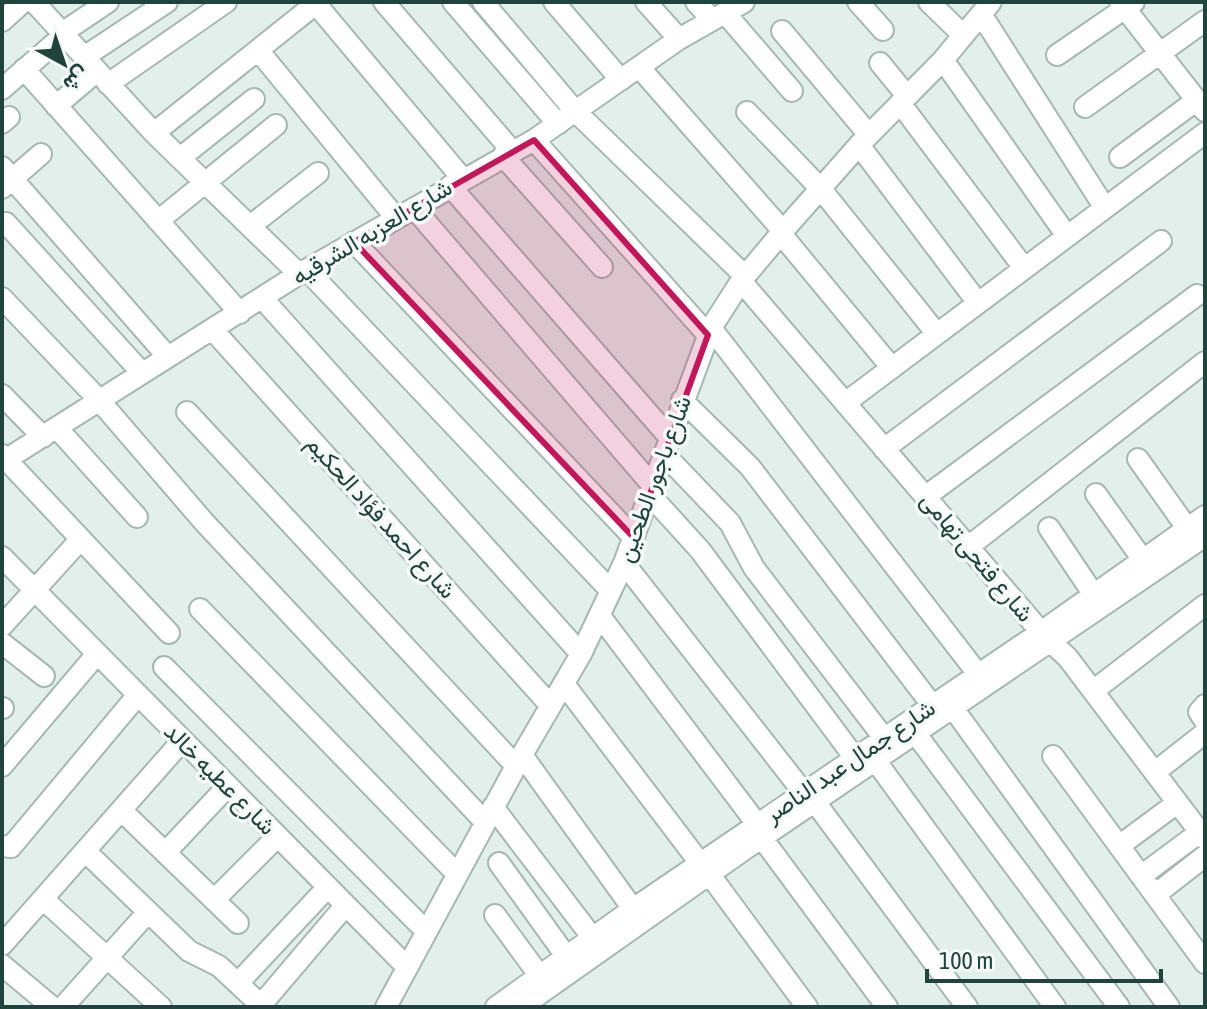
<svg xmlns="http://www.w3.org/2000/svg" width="1207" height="1009" font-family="'Asap Condensed',Vazirmatn,sans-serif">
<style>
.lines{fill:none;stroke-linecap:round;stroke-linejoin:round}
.minor-casing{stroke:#a5b8b2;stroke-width:24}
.minor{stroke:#fff;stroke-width:20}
.marked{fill:#c2185b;fill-opacity:0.2;stroke:#c2185b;stroke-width:6;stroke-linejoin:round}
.labels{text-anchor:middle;stroke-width:7;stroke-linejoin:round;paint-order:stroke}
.street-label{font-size:24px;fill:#20433b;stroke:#f5faf8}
</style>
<rect width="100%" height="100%" fill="#e3efea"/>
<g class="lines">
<defs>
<path id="minor" d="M 34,2 L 154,133 L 299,274
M 384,2 L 512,151
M 453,2 L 558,124
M 483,2 L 575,111 L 745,276
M 554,2 L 621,80
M 646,2 L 679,39
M 696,2 L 712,20
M 858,2 L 883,30
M 929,2 L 963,35
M 1120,2 L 1205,111
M 316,4 L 462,178
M 725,13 L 792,91
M 981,14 L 1105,208
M 2,21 L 23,2
M 782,31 L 869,135
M 62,33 L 108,2
M 258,50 L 396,218
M 1057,55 L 1134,2
M 84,57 L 167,2
M 943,60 L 1067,236
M 880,63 L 907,96
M 639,67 L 783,231
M 24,69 L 240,313
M 108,84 L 226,2
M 2,89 L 64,35
M 900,103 L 1024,268
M 56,106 L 97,71
M 1085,107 L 1205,21
M 747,112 L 820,188 L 937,334
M 2,123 L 9,117
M 154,133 L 318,2
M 534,140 L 708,335
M 859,145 L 978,303
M 503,156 L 602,267
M 1120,157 L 1197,100
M 180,158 L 254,99
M 2,167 L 168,357
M 450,186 L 670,438
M 2,188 L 41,154
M 414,208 L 653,486
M 158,221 L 276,125
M 6,223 L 142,373
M 250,226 L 318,173
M 781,234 L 892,368
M 354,242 L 634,538
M 307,270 L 611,591
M 741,281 L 1041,632 L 1068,658 L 1205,839
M 2,298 L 99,400 L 204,522 L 485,822
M 263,299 L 581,654
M 711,328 L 978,674
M 212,329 L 550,705
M 2,395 L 43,437
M 682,400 L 750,467 L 932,705
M 845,403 L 1205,133
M 187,412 L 516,766
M 57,428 L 137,517
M 884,449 L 1161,241
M 2,455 L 169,633
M 665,455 L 730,523 L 754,568 L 884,738
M 1138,459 L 1187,528
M 2,462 L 299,274 L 534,140 L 679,39 L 744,2
M 1096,494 L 1143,560
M 650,495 L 700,550 L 855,758
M 925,497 L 1197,295
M 1049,528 L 1094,595
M 968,547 L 1205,362
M 2,557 L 407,967
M 624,563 L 804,793
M 200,609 L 457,874
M 600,616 L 757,824
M 2,626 L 80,540
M 2,643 L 44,676
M 164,667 L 426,931
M 564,684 L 700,863
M 1093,691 L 1205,605
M 1205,705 L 1199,712 L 1205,721
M 2,708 L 3,708
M 953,708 L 1169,1007
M 916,734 L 1119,1007
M 870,753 L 1055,1007
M 522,755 L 633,909
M 1053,756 L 1205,963
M 2,766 L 96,655
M 1155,772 L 1205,733
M 815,802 L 967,1007
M 493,807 L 592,937
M 121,810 L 238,923
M 762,838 L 887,1007
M 2,846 L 11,847 L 137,696
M 1119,846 L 1177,803
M 85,851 L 189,951 L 219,966 L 263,1007
M 165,853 L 227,787
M 499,863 L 566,956
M 710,875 L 807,1007
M 1141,876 L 1200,832
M 1155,895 L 1205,856
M 43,899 L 161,1007
M 214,900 L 277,837
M 495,915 L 539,975
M 2,945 L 182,741
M 2,965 L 52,1007
M 238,983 L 327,888
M 261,1005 L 345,906
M 63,1007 L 148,912
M 386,1007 L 522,755 L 581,654 L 624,563 L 711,328 L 741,281 L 783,231 L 859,145 L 943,60 L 991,2
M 496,1007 L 633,909 L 1041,632 L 1205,516
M 521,1007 L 745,849 L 1205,536"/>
</defs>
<use href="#minor" class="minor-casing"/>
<use href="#minor" class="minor"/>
</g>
<path class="marked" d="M 534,140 L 708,335 L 634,538 L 354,242 Z"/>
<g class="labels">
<g class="street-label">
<text transform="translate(372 232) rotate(-31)" y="8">شارع العزبه الشرقيه</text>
<text transform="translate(654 479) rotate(-70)" y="8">شارع باجور الطحين</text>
<text transform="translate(381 517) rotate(48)" y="8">شارع احمد فؤاد الحكيم</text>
<text transform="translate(977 557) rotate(50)" y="8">شارع فتحى تهامى</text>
<text transform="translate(850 761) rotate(-34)" y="8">شارع جمال عبد الناصر</text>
<text transform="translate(220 779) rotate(45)" y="8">شارع عطيه خالد</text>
</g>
</g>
<rect width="1207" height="1009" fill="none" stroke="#20433b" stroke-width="8"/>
<g transform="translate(64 64) rotate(140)" stroke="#f5faf8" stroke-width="6" paint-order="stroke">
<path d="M0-6L14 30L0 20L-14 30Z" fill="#20433b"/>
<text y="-12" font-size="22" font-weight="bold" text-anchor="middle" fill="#20433b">ش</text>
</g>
<path d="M927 969v12h234v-12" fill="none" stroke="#20433b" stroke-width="4"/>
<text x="939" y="969" font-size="24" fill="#20433b" stroke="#f5faf8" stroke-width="6" paint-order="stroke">100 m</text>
</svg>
